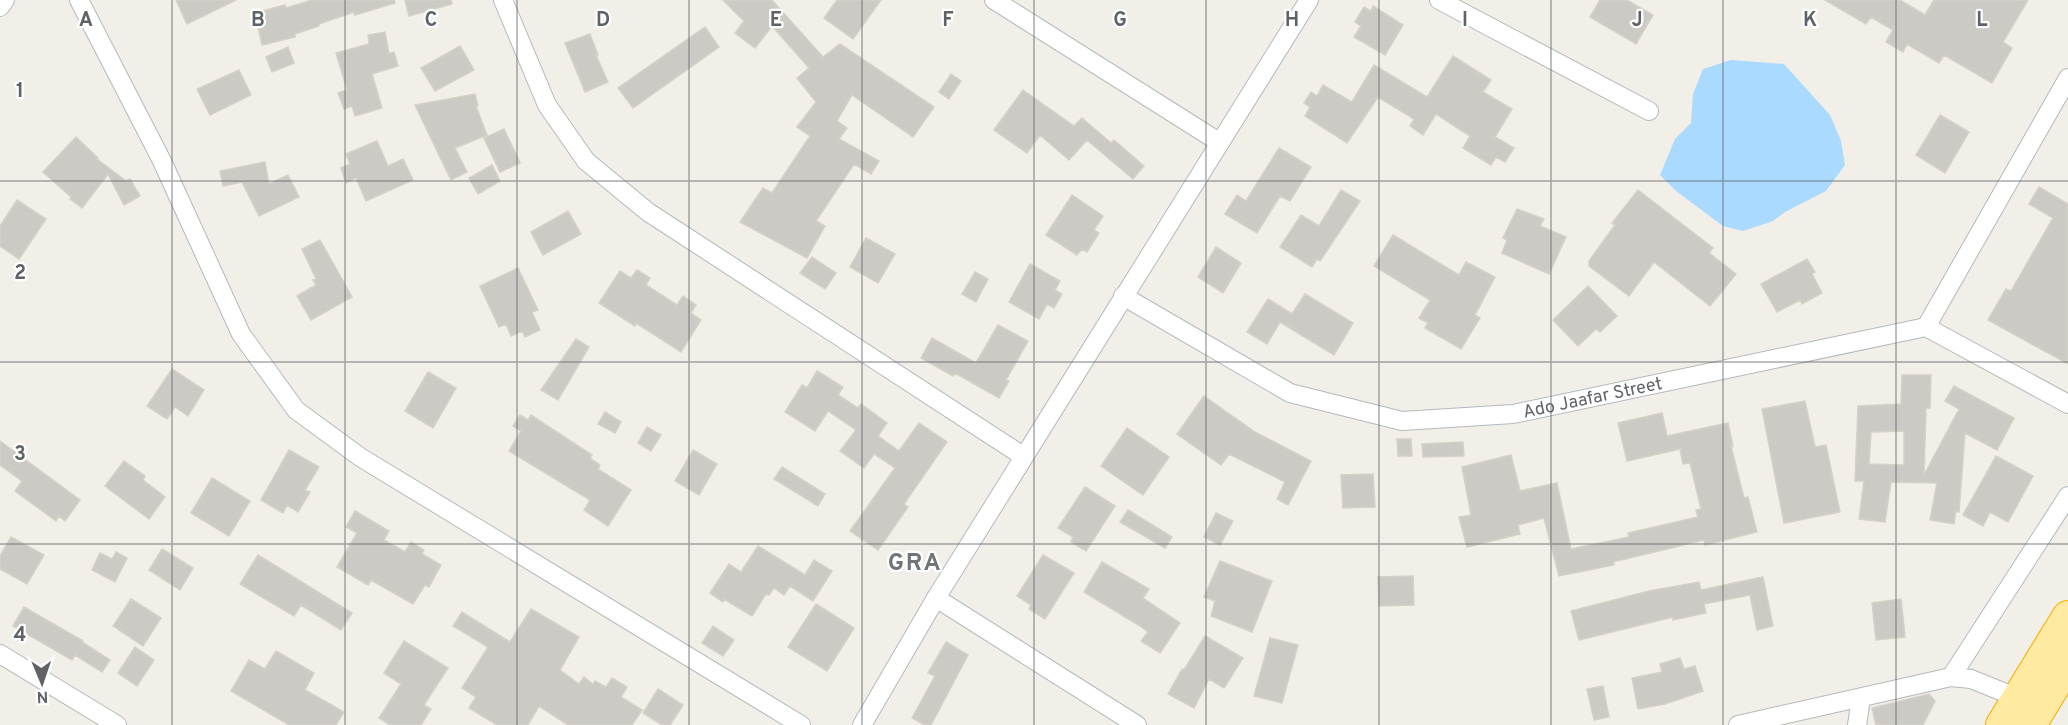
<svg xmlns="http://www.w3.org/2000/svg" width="2068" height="725" font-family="Overpass,sans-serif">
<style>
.water{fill:#aadaff}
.building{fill:#cccac5;stroke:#d6d1c6;stroke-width:1.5;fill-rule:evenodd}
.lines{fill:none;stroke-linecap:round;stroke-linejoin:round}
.minor-casing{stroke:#b5b8bc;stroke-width:20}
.trunk-casing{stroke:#f9ab00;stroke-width:34}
.minor{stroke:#fff;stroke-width:18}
.trunk{stroke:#feeaa1;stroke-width:32}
.grid{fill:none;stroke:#5f6368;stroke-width:1.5;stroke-opacity:0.55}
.labels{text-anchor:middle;stroke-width:4.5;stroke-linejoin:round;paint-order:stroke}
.street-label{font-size:18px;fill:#5f6368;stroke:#fff}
.district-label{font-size:24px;font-weight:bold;letter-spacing:1.5px;fill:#70757a;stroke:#fff}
.grid-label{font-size:20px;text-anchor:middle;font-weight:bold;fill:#5f6368;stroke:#fff;stroke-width:4.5;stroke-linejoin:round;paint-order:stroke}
</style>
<rect width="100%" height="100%" fill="#f1efe8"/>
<path class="water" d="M 1731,60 L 1784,64 L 1830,115 L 1841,141 L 1845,165 L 1826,191 L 1785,212 L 1773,221 L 1743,231 L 1723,226 L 1676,191 L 1660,175 L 1675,139 L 1691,123 L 1693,94 L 1703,69 Z"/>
<path class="building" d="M 176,0 L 236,0 L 187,24 Z
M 312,0 L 394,0 L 395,3 L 355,15 L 354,12 L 319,24 L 319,26 L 295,34 L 295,37 L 262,45 L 255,13 L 285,5 L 286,8 Z
M 405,0 L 451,0 L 452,4 L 409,16 Z
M 723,0 L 772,0 L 823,57 L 840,44 L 934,107 L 913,137 L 852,95 L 837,121 L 847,128 L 839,139 L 879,161 L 871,174 L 854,164 L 816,221 L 825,226 L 807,258 L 740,222 L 763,188 L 772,193 L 810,136 L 797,127 L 816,102 L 797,78 L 809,68 L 772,26 L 755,48 L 735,33 L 744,21 Z
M 837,0 L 881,0 L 853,39 L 824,18 Z
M 1600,0 L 1627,0 L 1653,15 L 1636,44 L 1590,17 Z
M 1825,0 L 1900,0 L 1925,15 L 1934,0 L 2028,0 L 2003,42 L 2012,48 L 1992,83 L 1944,55 L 1939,63 L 1907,44 L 1903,52 L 1886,42 L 1893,30 L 1871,17 L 1866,24 Z
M 1373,6 L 1403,25 L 1385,55 L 1354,37 L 1361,26 L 1355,22 L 1364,7 L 1371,11 Z
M 705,27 L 719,47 L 633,108 L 618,88 Z
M 385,32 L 389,54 L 394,52 L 398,66 L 372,74 L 382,108 L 355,116 L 352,106 L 344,109 L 338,93 L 347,90 L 336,53 L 369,44 L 368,35 Z
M 590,34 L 598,55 L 596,55 L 608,82 L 585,92 L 565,43 Z
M 460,46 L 474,70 L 435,91 L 421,68 Z
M 288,47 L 294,63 L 272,72 L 266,57 Z
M 1453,56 L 1491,80 L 1483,92 L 1512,109 L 1495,137 L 1514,148 L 1505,162 L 1496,157 L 1491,165 L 1463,148 L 1470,136 L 1436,114 L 1423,135 L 1410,126 L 1414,119 L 1378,97 L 1347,143 L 1305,116 L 1310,107 L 1304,103 L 1311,92 L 1317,96 L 1323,85 L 1352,102 L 1374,65 L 1427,97 Z
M 239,70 L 251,95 L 210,115 L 197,89 Z
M 951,74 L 961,81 L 949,99 L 939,92 Z
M 1023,90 L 1074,126 L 1082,118 L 1111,143 L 1114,140 L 1144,166 L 1133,179 L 1087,140 L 1069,160 L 1040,135 L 1027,153 L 994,130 Z
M 475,94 L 478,106 L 476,106 L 487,135 L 455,148 L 467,172 L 451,180 L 415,105 Z
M 1940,115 L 1969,132 L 1945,173 L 1916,155 Z
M 504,129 L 520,163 L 500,172 L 484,138 Z
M 76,137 L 98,158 L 97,159 L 126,181 L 130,179 L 140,196 L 124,205 L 108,174 L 82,208 L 70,199 L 71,197 L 43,172 Z
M 377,141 L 388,166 L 403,159 L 413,180 L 366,201 L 356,178 L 346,183 L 341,168 L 350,164 L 346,154 Z
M 1279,148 L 1311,167 L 1290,201 L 1280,196 L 1257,233 L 1225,214 L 1237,195 L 1246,201 Z
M 265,162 L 269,184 L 288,175 L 299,197 L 259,216 L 242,182 L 223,186 L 220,171 Z
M 492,165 L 500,181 L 478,194 L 469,178 Z
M 2039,187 L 2068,204 L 2068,364 L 1988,320 L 2006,289 L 2011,291 L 2053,218 L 2029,204 Z
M 1341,190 L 1360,201 L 1320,261 L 1317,259 L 1312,267 L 1280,247 L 1301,215 L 1319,226 Z
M 1638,190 L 1713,248 L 1709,253 L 1736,274 L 1710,306 L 1654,262 L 1629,296 L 1589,266 L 1589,261 L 1615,225 L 1612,223 Z
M 1072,195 L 1103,216 L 1094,230 L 1099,233 L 1087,252 L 1082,249 L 1077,255 L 1046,235 Z
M 17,200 L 46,219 L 19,259 L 0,246 L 0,226 Z
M 1517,209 L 1544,219 L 1540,226 L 1566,237 L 1549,274 L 1502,253 L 1507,240 L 1503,238 Z
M 568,211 L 581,234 L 543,255 L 531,232 Z
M 1393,235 L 1459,275 L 1466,262 L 1495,277 L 1475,315 L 1480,318 L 1461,349 L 1425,328 L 1428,323 L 1419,318 L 1430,300 L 1374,266 Z
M 866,238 L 895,254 L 878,283 L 850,267 Z
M 320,240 L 352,297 L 311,320 L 297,296 L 316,285 L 313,280 L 316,279 L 302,249 Z
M 1216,247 L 1241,263 L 1223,293 L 1198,277 Z
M 812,257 L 836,273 L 825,289 L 800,273 Z
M 1807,259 L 1815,272 L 1812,274 L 1822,293 L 1802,304 L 1800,300 L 1777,312 L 1761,284 Z
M 1030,264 L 1060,281 L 1055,290 L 1062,294 L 1054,308 L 1047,304 L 1039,319 L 1009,302 Z
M 518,268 L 538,310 L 532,312 L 540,330 L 525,337 L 522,331 L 511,336 L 506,324 L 499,327 L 480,286 Z
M 637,270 L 650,278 L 646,285 L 677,305 L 683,296 L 696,305 L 691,313 L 701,320 L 681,352 L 636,323 L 635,326 L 599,303 L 620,271 L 631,278 Z
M 975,272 L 988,279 L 976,302 L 962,294 Z
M 1588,286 L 1617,316 L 1600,332 L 1596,329 L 1578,346 L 1553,320 Z
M 1305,294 L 1353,323 L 1334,355 L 1280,322 L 1267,344 L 1247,332 L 1268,299 L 1292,314 Z
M 998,325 L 1028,341 L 1006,380 L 1009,381 L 999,398 L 955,373 L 953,376 L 921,358 L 932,338 L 976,363 Z
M 576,339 L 589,347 L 558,400 L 541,390 Z
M 172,369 L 204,390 L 188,416 L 175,407 L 167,419 L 147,406 Z
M 817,371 L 843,387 L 838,395 L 858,408 L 861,404 L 887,423 L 878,436 L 899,451 L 919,423 L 947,442 L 904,504 L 908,507 L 878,550 L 850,531 L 895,468 L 874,454 L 864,468 L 840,451 L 856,430 L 828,411 L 815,431 L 785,412 L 802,385 L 807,388 Z
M 428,372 L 456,388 L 433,428 L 405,411 Z
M 1902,375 L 1931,375 L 1930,408 L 1926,408 L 1924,475 L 1959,409 L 1945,401 L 1954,386 L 2014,418 L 1997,450 L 1965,433 L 1959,512 L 1956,511 L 1954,524 L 1930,520 L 1937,483 L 1891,482 L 1885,522 L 1859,519 L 1864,481 L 1855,481 L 1858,406 L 1901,404 ZM 1904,431 L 1904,465 L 1869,464 L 1871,432 Z
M 1204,396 L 1255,432 L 1311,461 L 1288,505 L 1277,499 L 1285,482 L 1229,454 L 1221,465 L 1177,434 Z
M 1805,401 L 1815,447 L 1826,445 L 1840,512 L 1784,523 L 1762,409 Z
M 605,412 L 621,422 L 615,433 L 598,424 Z
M 1662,413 L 1667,436 L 1728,423 L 1733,446 L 1731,446 L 1744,498 L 1748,497 L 1757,532 L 1705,545 L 1704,540 L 1613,562 L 1614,565 L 1559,576 L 1544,518 L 1518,525 L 1520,534 L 1467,547 L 1459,517 L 1471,515 L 1462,467 L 1511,455 L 1520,491 L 1557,483 L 1571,549 L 1629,537 L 1628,533 L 1698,517 L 1696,510 L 1701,509 L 1690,463 L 1683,464 L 1680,449 L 1627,461 L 1618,423 Z
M 520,415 L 528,420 L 531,415 L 592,455 L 590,458 L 600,465 L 598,469 L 631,490 L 608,526 L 584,510 L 590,500 L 509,451 L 521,431 L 513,426 Z
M 647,427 L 661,435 L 651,451 L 638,443 Z
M 1127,428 L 1169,457 L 1143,495 L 1101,466 Z
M 1397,439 L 1411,439 L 1412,456 L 1398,456 Z
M 0,441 L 80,500 L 65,521 L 59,516 L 56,521 L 15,491 L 22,481 L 0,465 Z
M 1463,442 L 1464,456 L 1423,457 L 1422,444 Z
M 289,450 L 319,467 L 305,490 L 310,492 L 298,512 L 287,505 L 283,513 L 261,500 Z
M 693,450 L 717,464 L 699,495 L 675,481 Z
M 1996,456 L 2033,476 L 2008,522 L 1990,512 L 1983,526 L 1963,515 Z
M 124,461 L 145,476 L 143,480 L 165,497 L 149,519 L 105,486 Z
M 782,467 L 825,494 L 818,506 L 774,479 Z
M 1373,474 L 1375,507 L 1343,508 L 1341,475 Z
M 212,478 L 250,501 L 229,536 L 191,513 Z
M 1085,487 L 1115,506 L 1086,551 L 1071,542 L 1073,537 L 1058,528 Z
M 1128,510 L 1172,537 L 1165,548 L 1120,522 Z
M 355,511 L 389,531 L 384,540 L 405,552 L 411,542 L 424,550 L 422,554 L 441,565 L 429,587 L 425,585 L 413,604 L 371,580 L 368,585 L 337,567 L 357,533 L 346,527 Z
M 1216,513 L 1233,521 L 1220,545 L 1204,537 Z
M 11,537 L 44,555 L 27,584 L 0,569 L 0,556 Z
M 758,546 L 805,575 L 814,560 L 832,571 L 813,601 L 790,586 L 784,595 L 774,588 L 769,595 L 766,594 L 752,616 L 724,599 L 723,602 L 710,593 L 729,564 L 741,572 Z
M 162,549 L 193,568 L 180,590 L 149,570 Z
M 116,552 L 127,558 L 115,582 L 92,570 L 100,553 L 112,559 Z
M 258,555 L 352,613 L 341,630 L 301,605 L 294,616 L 240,584 Z
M 1043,555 L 1074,573 L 1045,619 L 1029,609 L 1031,605 L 1017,596 Z
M 1220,561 L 1272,581 L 1252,632 L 1211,616 L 1215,601 L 1204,597 Z
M 1102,562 L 1149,589 L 1143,598 L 1180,623 L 1160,653 L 1141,641 L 1148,632 L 1140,626 L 1084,592 Z
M 1413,576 L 1414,605 L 1379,606 L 1378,577 Z
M 1763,577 L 1773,626 L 1757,630 L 1750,595 L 1704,604 L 1706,613 L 1673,620 L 1673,617 L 1579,640 L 1571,611 L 1649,591 L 1699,582 L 1701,590 Z
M 131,599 L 161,618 L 143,646 L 113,626 Z
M 1901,599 L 1905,637 L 1876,640 L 1872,603 Z
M 816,604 L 854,628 L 827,671 L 788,647 Z
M 24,607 L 83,641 L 82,642 L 110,660 L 102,672 L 75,655 L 72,660 L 13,626 Z
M 531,609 L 579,637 L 560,670 L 579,684 L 584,677 L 593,684 L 595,681 L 606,687 L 612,678 L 627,687 L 621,697 L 642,710 L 632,725 L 568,725 L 539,706 L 528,725 L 497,725 L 469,708 L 476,697 L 462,688 L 488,647 L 453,626 L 462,612 L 510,642 Z
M 713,626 L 734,640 L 723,656 L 702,643 Z
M 1205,636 L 1243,658 L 1224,688 L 1209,679 L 1194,708 L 1168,694 L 1182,669 L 1184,670 Z
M 1270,638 L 1298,645 L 1282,703 L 1254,696 Z
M 404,641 L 448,668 L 424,705 L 431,709 L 421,725 L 390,725 L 379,718 L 401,684 L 384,673 Z
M 946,642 L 968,655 L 931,725 L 925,725 L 912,718 L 935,676 L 928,673 Z
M 135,647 L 154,660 L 137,686 L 118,673 Z
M 276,651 L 314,673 L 305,690 L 344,712 L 336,725 L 289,725 L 231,691 L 249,660 L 265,669 Z
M 1680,658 L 1684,669 L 1695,666 L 1703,691 L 1665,704 L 1638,709 L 1632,678 L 1662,672 L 1660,664 Z
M 1603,686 L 1609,717 L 1594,720 L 1587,689 Z
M 658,689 L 683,705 L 670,725 L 662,725 L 643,713 Z
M 1929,694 L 1935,701 L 1923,725 L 1876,725 L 1872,708 Z"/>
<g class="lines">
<defs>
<g id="minor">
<path d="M 79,0 L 162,161 L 241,334 L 296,410 L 360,457 L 801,725"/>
<path d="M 503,0 L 547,105 L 586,161 L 648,212 L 1023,456"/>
<path d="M 994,0 L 1219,142"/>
<path d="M 1439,0 L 1649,111"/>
<path d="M 0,7 L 5,0"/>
<path id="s1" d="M 1123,296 L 1290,393 L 1402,421 L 1513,414 L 1926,327 L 2068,404"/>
<path d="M 1926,327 L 2068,78"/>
<path d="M 936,598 L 1137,725"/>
<path d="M 0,654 L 117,725"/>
<path d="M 1951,677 L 2068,496"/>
<path d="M 862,725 L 936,598 L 1309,0"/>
<path d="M 1738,725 L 1951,677 L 1971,679 L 2018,698"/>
<path d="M 1857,725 L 1861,698"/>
</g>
<path id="trunk" d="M 2002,725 L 2068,617
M 2030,725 L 2068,662"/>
</defs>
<use href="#minor" class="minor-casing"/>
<use href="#trunk" class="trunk-casing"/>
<use href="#minor" class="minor"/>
<use href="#trunk" class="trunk"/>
</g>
<path class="grid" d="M 172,0 L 172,725M 345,0 L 345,725M 517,0 L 517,725M 689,0 L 689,725M 862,0 L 862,725M 1034,0 L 1034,725M 1206,0 L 1206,725M 1379,0 L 1379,725M 1551,0 L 1551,725M 1723,0 L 1723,725M 1896,0 L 1896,725M 0,181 L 2068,181M 0,362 L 2068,362M 0,544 L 2068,544"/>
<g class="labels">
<g class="street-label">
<text dy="6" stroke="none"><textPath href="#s1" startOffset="501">Ado Jaafar Street</textPath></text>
</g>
<g class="district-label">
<text x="915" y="570">GRA</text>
</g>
</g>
<g class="grid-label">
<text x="86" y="26">A</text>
<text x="258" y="26">B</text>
<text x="431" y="26">C</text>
<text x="603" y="26">D</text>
<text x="776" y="26">E</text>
<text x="948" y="26">F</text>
<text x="1120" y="26">G</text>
<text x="1292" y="26">H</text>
<text x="1465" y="26">I</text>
<text x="1637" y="26">J</text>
<text x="1810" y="26">K</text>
<text x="1982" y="26">L</text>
<text x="20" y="97">1</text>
<text x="20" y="279">2</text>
<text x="20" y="460">3</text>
<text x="20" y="641">4</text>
</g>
<g transform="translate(42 683) rotate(178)" stroke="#ffffff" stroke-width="4.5" paint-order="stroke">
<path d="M0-4.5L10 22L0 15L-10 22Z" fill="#5f6368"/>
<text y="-9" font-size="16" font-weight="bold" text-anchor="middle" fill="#5f6368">N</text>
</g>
</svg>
